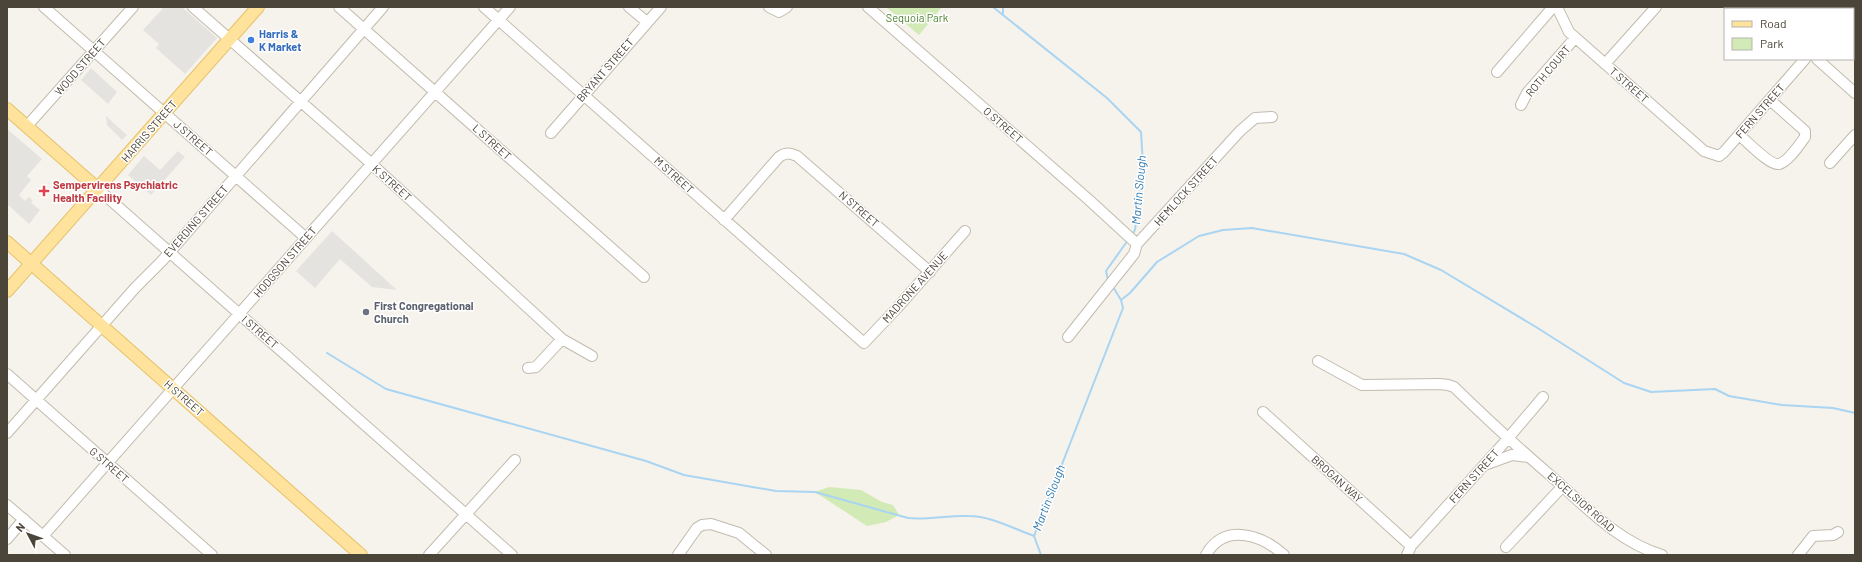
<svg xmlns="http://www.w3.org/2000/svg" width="1862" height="562" font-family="Barlow,sans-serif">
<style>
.green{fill:#d2eab5}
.parking{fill:#e5e3e0}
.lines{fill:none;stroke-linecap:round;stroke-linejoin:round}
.stream{stroke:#a9d4f2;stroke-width:2}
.minor-casing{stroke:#c2bbae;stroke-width:12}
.major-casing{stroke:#e6c16a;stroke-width:14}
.minor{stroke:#fff;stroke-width:10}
.major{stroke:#ffe39c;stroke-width:12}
.shop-dot{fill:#3f7fe0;stroke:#fff;stroke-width:1.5}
.health-dot{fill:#e0444e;stroke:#fff;stroke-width:1.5}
.worship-dot{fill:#6b7280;stroke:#fff;stroke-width:1.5}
.labels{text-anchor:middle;stroke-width:3;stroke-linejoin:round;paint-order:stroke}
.park-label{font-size:11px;fill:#4a7f2a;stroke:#fff}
.shop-label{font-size:11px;font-weight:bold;fill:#366cbe;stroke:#fff;text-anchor:start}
.street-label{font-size:11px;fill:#4b4439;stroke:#fff}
.health-label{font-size:11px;font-weight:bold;fill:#be3a42;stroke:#fff;text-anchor:start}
.worship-label{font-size:11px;font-weight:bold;fill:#5b616d;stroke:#fff;text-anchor:start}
.water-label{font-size:12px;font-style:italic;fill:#2e7ab2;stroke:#fff}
</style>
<rect width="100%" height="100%" fill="#f6f3ec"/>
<path class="green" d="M 886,7 L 942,7 L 919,35 Z
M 829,487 L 861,490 L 882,502 L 893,505 L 899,515 L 886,522 L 867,526 L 815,492 Z"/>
<path class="parking" d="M 164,7 L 182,7 L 217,38 L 185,74 L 156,48 L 159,44 L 143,30 Z
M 91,68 L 117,92 L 108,104 L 81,80 Z
M 106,116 L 127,135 L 122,140 L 107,125 Z
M 7,129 L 42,159 L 27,176 L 31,180 L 19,195 L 25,201 L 29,197 L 33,201 L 31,203 L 40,210 L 29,224 L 7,204 Z
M 178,151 L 185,157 L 151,195 L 128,175 L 144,156 L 160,170 Z
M 332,231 L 397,290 L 372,287 L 340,259 L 315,288 L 296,271 Z"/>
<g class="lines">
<path class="stream" d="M 993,7 L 1107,98 L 1141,132 L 1143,165 L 1135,230 L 1132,235
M 1003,7 L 1003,15
M 1108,280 L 1106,271 L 1128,240
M 1121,300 L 1130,293 L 1157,262 L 1199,236 L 1223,230 L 1252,228 L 1404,254 L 1441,270 L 1536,327 L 1624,383 L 1651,392 L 1715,389 L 1729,396 L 1782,405 L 1833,408 L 1855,413
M 327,353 L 386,389 L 646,461 L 684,475 L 776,491 L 815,492 L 908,518 C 928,520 949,515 969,516 C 991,516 1014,529 1034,536
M 1041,555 L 1034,536 L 1123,308 L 1121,300 L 1113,287"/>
<defs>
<path id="minor" d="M 44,7 L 306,238
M 193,7 L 365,158 L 562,339 L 592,356
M 339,7 L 644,277
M 484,7 L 864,343 L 898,307 L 965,231
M 629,7 L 647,22
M 769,7 L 779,12 L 787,7
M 868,7 L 1088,199 L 1137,244
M 1557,7 L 1569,32 L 1704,151 L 1719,156 L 1724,152 L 1805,59
M 1757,7 L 1760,9
M 1849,9 L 1851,7
M 1817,59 L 1855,93
M 1605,64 L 1656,7
M 1497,72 L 1553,7
M 1521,105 L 1527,93 L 1575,38
M 27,126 L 133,7
M 551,133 L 661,7
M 1739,135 C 1747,141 1770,166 1779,164 C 1788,162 1800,144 1805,137 L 1805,131 L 1770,100
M 1830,163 L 1855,135
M 98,189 L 512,555
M 724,220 L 779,157 C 786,152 790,153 797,156 L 930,272
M 1068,337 L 1134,254 L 1137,244 L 1240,131 L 1255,118 L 1272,117
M 1318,361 L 1362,385 L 1440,384 L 1448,385 L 1454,387 C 1486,418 1517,447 1551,476 C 1585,506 1618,542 1662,555
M 528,368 L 536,367 L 562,339
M 7,374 L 212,555
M 1263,412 L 1411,546
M 7,433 L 135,288 L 162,261 L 383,7
M 1487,464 L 1512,455 L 1529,457
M 7,505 L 65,555
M 43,536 L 510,7
M 7,539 L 24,519
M 1506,547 L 1562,487
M 429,555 L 515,460
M 678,555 L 697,528 L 702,525 L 711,524 L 739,533 L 766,555
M 1206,555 C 1224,522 1262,535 1284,555
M 1407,555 L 1411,546 L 1504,443 L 1543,397
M 1798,555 L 1813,536 L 1833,535 L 1838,532"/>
<path id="major" d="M 7,109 L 98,189
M 7,242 L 361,555
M 7,291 L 258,7"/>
</defs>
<use href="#minor" class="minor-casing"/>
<use href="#major" class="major-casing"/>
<use href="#minor" class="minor"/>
<use href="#major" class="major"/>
</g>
<circle class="shop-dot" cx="251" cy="40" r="4"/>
<path class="health-dot" d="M42 185h4v4h4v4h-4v4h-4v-4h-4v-4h4z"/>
<circle class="worship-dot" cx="366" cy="312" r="4"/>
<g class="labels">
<g class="park-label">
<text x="917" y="22">Sequoia Park</text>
</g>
<g class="shop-label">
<text x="259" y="38">Harris &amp;<tspan x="259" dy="13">K Market</tspan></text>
</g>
<g class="street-label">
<text transform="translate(80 67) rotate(-49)" y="4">WOOD STREET</text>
<text transform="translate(605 70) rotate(-49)" y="4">BRYANT STREET</text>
<text transform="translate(1548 71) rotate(-50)" y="4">ROTH COURT</text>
<text transform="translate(1629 85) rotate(41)" y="4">T STREET</text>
<text transform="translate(1760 111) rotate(-49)" y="4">FERN STREET</text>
<text transform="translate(1003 125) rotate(41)" y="4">O STREET</text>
<text transform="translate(149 131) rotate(-49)" y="4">HARRIS STREET</text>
<text transform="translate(193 138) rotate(41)" y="4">J STREET</text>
<text transform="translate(492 142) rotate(42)" y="4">L STREET</text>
<text transform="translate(674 175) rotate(42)" y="4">M STREET</text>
<text transform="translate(392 183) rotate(42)" y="4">K STREET</text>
<text transform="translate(1186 191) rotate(-48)" y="4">HEMLOCK STREET</text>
<text transform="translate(859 209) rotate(41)" y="4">N STREET</text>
<text transform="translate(196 221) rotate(-49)" y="4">EVERDING STREET</text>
<text transform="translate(285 262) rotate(-49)" y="4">HODGSON STREET</text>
<text transform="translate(915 287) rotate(-48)" y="4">MADRONE AVENUE</text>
<text transform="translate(260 332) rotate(41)" y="4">I STREET</text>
<text transform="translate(184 398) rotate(41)" y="4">H STREET</text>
<text transform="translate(109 465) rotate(41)" y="4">G STREET</text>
<text transform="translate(1474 476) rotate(-48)" y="4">FERN STREET</text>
<text transform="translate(1337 479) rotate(42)" y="4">BROGAN WAY</text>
<text transform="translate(1581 502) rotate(41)" y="4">EXCELSIOR ROAD</text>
</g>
<g class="health-label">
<text x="53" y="189">Sempervirens Psychiatric<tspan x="53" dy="13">Health Facility</tspan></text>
</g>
<g class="worship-label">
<text x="374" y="310">First Congregational<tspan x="374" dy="13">Church</tspan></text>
</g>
<g class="water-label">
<text transform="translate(1139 190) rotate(-85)" y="4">Martin Slough</text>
<text transform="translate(1049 498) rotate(-69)" y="4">Martin Slough</text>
</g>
</g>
<rect width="1862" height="562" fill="none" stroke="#4b4439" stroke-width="16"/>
<rect x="1724" y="8" width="130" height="52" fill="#ffffff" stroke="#b7b4b0"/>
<rect x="1732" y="21" width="20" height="6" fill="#ffe39c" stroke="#b7b4b0"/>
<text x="1760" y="28" font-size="12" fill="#4b4439">Road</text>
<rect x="1732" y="38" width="20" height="12" fill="#d2eab5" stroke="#b7b4b0"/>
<text x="1760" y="48" font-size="12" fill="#4b4439">Park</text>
<g transform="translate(28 534) rotate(311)" stroke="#ffffff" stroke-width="3" paint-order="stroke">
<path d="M0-3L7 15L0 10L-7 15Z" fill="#4b4439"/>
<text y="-6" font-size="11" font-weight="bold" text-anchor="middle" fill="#4b4439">N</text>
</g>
</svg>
